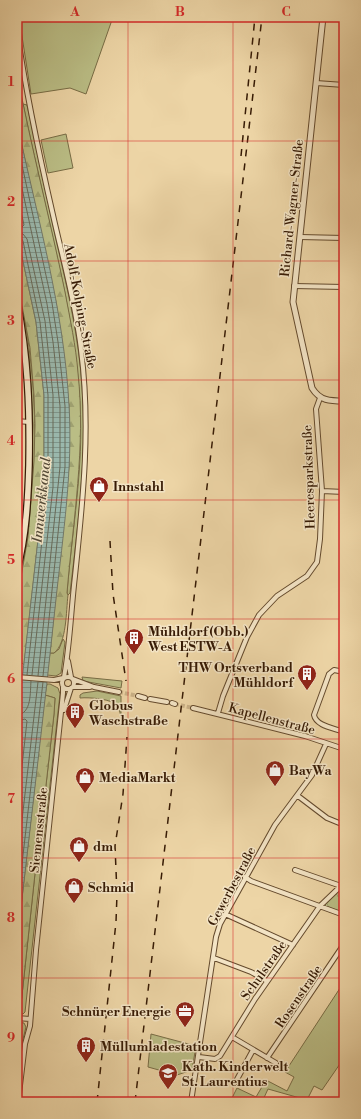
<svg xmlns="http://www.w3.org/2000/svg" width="361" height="1119" font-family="'Libre Bodoni',serif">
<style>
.grass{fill:#babd85;stroke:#786c45}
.forest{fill:url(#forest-firs);stroke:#786c45}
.park{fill:url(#park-crowns);stroke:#786c45}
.water{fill:url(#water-rules);stroke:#72796a}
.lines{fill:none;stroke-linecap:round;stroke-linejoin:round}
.shore{stroke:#686a59;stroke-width:1}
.minor-tunnel{stroke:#c9b086;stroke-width:4;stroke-dasharray:4 2;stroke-linecap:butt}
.minor-casing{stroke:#644a2d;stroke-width:6}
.tertiary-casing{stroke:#644a2d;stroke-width:7}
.secondary-casing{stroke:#371b05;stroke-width:8}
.minor{stroke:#f3e4c5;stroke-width:4}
.tertiary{stroke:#f3e4c5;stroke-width:5}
.secondary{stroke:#f3e4c5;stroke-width:5.5}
.rail{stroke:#371b05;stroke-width:1.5;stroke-dasharray:7 7;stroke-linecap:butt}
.grid{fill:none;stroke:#d62828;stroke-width:1;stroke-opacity:0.55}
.labels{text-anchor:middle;stroke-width:3;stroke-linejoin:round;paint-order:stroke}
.street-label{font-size:13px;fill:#371b05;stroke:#f3e4c5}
.poi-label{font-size:13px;font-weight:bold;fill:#371b05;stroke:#f3e4c5;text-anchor:start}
.water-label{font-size:14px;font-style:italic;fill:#554a37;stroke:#f3e4c5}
.neatline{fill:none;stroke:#d62828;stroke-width:1.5}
.grid-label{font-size:13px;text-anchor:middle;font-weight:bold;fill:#d62828}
</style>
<defs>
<pattern id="forest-firs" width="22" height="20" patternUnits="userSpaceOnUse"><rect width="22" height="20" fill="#babd85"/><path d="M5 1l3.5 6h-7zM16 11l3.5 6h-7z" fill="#a0a271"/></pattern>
<pattern id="park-crowns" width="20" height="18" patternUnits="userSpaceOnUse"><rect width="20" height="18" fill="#babd85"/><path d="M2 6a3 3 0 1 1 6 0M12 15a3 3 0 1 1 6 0" fill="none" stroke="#a0a271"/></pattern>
<pattern id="water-rules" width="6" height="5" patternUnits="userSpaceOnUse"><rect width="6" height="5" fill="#9ab8ad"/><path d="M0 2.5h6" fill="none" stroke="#7e958b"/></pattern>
</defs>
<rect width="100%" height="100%" fill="#edd5a6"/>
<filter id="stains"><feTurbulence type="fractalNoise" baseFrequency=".005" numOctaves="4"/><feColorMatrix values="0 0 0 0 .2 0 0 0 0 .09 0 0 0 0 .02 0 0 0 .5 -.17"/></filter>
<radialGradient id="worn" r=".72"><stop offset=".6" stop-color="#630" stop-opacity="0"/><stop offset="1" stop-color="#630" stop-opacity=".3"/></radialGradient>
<path class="grass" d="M 19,17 L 113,17 L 86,94 L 70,88 L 31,94 Z
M 23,104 L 27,105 C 37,151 47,198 57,244 C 68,291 79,339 82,387 C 87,456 78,524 70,593 L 68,595 L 67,593 C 72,530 84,467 80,404 C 78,366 72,330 65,293 C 52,230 36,167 23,104 Z
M 66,134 L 73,168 L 48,173 L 41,140 Z
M 17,279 C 36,364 40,450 28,537 C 25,558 20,579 17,600 L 17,579 L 21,562 L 30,500 L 33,424 L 29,356 L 17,289 Z
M 63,639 L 65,642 L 61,673 L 56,676 L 47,675 L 50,653 L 54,653 L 59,649 Z
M 82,677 L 122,681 L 121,688 L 83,681 Z
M 47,684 L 50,684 L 58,688 L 60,694 L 25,1012 L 23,1014 L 20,1014 L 39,836 L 38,823 L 43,812 L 54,714 L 55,698 L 45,695 Z
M 97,691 L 121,696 L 121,716 C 120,713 119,709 118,706 C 113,699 89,697 80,698 L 80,695 L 83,693 Z
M 344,982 L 344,1058 L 322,1090 L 314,1086 L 307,1100 L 268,1089 L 262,1102 L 230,1102 L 237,1088 L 256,1097 L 266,1080 L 287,1091 L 294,1077 L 285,1072 Z
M 17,1022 L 24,1023 L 26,1027 L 21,1047 L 17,1083 L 18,1038 Z
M 151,1034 L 196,1046 L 192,1070 L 177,1075 L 148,1067 Z"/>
<path class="forest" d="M 17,73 C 31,147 50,219 65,292 C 70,319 76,346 78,373 C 86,447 73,520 67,593 L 68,595 C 66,611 67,643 54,653 L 50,653 L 69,467 L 69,406 L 62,341 L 56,302 L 17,123 Z
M 17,233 L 36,322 L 44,395 L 44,487 L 24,665 L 17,658 L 17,600 L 28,537 L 34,461 L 35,425 L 34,395 L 30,348 L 17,279 Z
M 45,695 L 55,698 L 54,714 L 43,812 L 38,823 L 39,836 L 20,1014 L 17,1014 L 17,942 Z"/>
<path class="park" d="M 341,887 L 344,888 L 344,913 L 326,907 L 325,904 Z"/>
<path class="water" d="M 17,123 C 37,216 64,310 69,405 C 73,469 63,535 56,599 C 44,713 30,828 17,942 L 17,724 L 44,487 L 44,395 L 36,322 L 17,233 Z"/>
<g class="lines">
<path class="shore" d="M 17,142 L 52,303 L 58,342 L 65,406 L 65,467 L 43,676
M 17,165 L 47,304 L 53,342 L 60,406 L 60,467 L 38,676
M 17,193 L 24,225 L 22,227 L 17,226
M 17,232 L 23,234 L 27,239 L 45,321 L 53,395 L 53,487 L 32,675
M 17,237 L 21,238 L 23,241 L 40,322 L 48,395 L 48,487 L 27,675
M 17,715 C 32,714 30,692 31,681
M 17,721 L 25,719 L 27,721 L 17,811
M 17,863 L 38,682
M 17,907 L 43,682"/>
<path class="minor-tunnel" d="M 119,692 L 138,696
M 175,704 L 193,708"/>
<defs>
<path id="minor" d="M 17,31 C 26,93 39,154 53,215 C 63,260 76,305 81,350 C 91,426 83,500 75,576 C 71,610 70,644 64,677
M 316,83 L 344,85
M 300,237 L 344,238
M 294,286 L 344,287
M 17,421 L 29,422
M 322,491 L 344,492
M 68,661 L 71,677
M 344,672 L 334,670 L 329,674 L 314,715 C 316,726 334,728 344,732
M62 683a6 6 0 1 1 12 0a6 6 0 1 1-12 0Z
M 17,677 L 54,680 L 63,678
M 73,679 L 94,687 L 119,692
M 73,687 L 90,687
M 138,696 L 145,698
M 150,699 L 167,702
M 172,703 L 175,704
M 193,708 L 305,736 L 344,749
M 64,710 L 71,688
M 218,713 L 223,696 L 247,637 L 259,615 L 277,596 L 307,576 L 317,562 L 320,539 L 322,491 L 316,409 L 320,398
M 298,796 L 327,818 L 344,825
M 295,870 L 341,886
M 245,877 L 251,881 L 344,915
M 225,914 L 293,945
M 214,958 L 251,972 L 267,981
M 17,1018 L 30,1019
M 232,1037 L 276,1063
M 199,1057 L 215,1059 L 220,1056 L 255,999 L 320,906 L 344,883
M 267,1058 L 344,944
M 235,1083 L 253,1050
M 18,1102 L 25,1044 L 30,1026 L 36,950 L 63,693 L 63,687
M 191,1102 L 216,937 L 220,924 L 275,825 L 312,775 L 326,744"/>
<path id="tertiary" d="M 323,17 L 293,302 L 312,388 C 320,401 330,401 344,401"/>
<path id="secondary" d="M 17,301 C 28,358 30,408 29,465 C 28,500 26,536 17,570"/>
</defs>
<use href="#minor" class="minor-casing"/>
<use href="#tertiary" class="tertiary-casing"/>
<use href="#secondary" class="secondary-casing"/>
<use href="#minor" class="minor"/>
<use href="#tertiary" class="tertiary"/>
<use href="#secondary" class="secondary"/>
<path class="rail" d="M 241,156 L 255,17
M 110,541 L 113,594 L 126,681
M 97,1102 L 116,922 L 117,894 L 115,846 L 123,794 L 127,737
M 135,1102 L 262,17"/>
</g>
<path class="grid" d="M 128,17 L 128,1102M 233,17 L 233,1102M 17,141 L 344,141M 17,261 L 344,261M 17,380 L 344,380M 17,500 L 344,500M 17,619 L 344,619M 17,739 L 344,739M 17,858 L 344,858M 17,978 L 344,978"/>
<defs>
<symbol id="shop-pin" viewBox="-11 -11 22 30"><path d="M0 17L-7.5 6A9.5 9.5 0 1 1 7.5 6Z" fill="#8f2418" stroke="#f3e4c5"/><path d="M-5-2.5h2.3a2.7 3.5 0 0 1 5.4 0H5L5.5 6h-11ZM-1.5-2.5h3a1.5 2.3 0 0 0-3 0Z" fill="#fff"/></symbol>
<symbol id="building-pin" viewBox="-11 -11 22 30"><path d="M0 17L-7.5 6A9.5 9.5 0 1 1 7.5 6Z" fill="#8f2418" stroke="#f3e4c5"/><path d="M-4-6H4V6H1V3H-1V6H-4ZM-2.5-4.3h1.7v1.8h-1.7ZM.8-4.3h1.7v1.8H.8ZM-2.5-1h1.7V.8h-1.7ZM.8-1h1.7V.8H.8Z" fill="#fff"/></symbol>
<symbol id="office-pin" viewBox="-11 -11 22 30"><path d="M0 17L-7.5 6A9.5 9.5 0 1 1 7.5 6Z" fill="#8f2418" stroke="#f3e4c5"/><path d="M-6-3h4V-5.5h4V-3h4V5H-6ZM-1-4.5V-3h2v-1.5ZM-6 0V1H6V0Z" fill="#fff"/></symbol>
<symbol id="school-pin" viewBox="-11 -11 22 30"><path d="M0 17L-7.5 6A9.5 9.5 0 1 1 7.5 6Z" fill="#8f2418" stroke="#f3e4c5"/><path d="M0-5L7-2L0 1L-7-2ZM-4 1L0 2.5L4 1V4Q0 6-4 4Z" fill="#fff"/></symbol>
</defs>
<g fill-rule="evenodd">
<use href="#shop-pin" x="88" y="475" width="22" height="30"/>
<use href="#building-pin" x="123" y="627" width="22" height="30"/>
<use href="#building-pin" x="296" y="663" width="22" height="30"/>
<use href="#building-pin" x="64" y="701" width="22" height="30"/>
<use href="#shop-pin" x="264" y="759" width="22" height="30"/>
<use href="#shop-pin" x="74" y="766" width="22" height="30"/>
<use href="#shop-pin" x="68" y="835" width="22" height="30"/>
<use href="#shop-pin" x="63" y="876" width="22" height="30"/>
<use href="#office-pin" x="174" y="1000" width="22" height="30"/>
<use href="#building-pin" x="75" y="1035" width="22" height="30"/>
<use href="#school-pin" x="157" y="1062" width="22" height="30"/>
</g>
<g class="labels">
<g class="street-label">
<text transform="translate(291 208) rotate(-84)" y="5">Richard-Wagner-Straße</text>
<text transform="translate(81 306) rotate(79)" y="5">Adolf-Kolping-Straße</text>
<text transform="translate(308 477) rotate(-92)" y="5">Heeresparkstraße</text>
<text transform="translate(272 718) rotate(15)" y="5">Kapellenstraße</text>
<text transform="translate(38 830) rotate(-84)" y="5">Siemensstraße</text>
<text transform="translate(231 886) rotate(-62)" y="5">Gewerbestraße</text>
<text transform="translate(263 970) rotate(-55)" y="5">Schulstraße</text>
<text transform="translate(298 996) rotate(-56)" y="5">Rosenstraße</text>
</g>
<g class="poi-label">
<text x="113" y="491">Innstahl</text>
<text x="148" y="636">Mühldorf (Obb.)<tspan x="148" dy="15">West ESTW-A</tspan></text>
<text x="293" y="672" text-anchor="end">THW Ortsverband<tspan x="293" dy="15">Mühldorf</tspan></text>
<text x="89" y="710">Globus<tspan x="89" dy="15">Waschstraße</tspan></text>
<text x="289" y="775">BayWa</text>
<text x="99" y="782">MediaMarkt</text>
<text x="93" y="851">dm</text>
<text x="88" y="892">Schmid</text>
<text x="171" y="1016" text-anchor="end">Schnürer Energie</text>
<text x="100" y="1051">Müllumladestation</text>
<text x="182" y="1071">Kath. Kinderwelt<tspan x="182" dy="15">St. Laurentius</tspan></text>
</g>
<g class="water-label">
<text transform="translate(41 500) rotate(-84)" y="5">Innwerkkanal</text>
</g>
</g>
<rect width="361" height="1119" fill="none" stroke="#edd5a6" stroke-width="44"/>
<rect x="22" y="22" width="317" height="1075" class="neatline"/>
<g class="grid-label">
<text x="75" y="16">A</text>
<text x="180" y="16">B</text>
<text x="286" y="16">C</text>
<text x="11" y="86">1</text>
<text x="11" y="206">2</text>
<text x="11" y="325">3</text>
<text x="11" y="445">4</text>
<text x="11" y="564">5</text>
<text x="11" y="683">6</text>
<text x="11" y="803">7</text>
<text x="11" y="922">8</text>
<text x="11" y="1042">9</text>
</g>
<rect width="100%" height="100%" filter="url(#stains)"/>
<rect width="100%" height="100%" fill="url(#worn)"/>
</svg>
